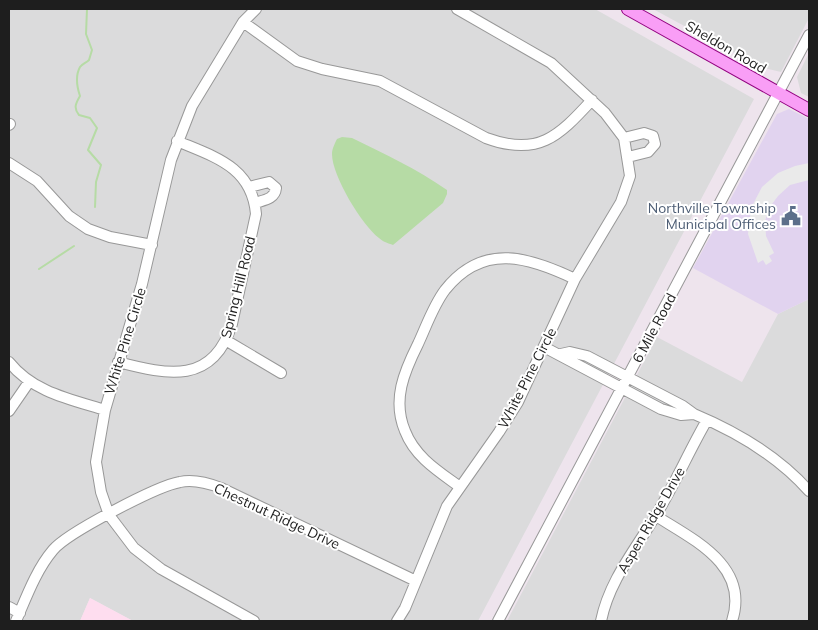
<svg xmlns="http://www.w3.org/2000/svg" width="818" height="630" font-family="Mulish,sans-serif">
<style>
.residential{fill:#dbdbdc}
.commercial{fill:#e1d3ef}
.education{fill:#feddef}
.parking{fill:#eaeaea}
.water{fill:#b6dba5}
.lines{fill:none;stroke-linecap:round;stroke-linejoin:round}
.stream{stroke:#b6dba5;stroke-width:2}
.minor-casing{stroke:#989898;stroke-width:12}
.major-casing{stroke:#930481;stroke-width:14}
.minor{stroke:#fff;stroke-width:10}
.major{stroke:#f99ef6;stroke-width:12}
.labels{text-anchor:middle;stroke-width:4;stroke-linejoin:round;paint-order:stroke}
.street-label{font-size:14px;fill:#1e1e1e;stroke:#fff}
.service-label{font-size:14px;fill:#4e5e75;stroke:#fff;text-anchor:end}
</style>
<rect width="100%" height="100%" fill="#eee4ed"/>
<path class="residential" d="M 9,9 L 595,9 L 754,99 L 478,621 L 133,621 L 90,598 L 80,621 L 9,621 Z
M 653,9 L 809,9 L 809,18 L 781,72 L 760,67 Z
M 809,53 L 809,97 L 801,93 L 797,77 Z
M 809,299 L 809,621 L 507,621 L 657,337 L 742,382 L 778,314 Z"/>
<path class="commercial" d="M 789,109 L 809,119 L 809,299 L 778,314 L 693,268 L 777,114 Z"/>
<path class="education" d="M 90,598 L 133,621 L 80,621 Z"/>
<path class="parking" d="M 809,163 L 809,180 L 790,185 L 778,196 L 769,208 L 765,221 L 766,236 L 774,253 L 769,256 L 772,261 L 766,265 L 763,260 L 758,263 L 748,234 L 751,208 L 762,187 L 778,173 L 795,166 Z"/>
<path class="water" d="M 342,137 L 352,138 C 385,154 417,169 447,190 L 447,194 L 443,203 L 393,245 C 388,243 383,242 379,238 C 362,225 332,176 332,154 C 332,149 335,143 337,139 Z"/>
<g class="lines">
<path class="stream" d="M 87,9 L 86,34 L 92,50 L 89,60 C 86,63 82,64 80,67 C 75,76 77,87 80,96 C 76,103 73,108 79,115 L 90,118 L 97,128 L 88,150 L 101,165 L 96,182 L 95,207
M 39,269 L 74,246"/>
<defs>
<path id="minor" d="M 243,22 L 297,61 L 322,69 L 380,81 L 486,138 C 538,157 558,137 592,100
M 9,125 L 10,124
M 624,138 L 644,133 L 653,136 L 655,144 L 648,152 L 628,157
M 9,163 L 37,181 L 69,216 L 88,229 L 110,237 L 152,245
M 249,187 L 269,182 L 276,188 C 275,199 264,200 255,203
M 227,341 L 281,373
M 544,347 L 661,409 L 681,415 L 694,414
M 561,354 L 570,352 L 587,356 L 683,406 L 694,414 C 737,432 778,456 809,491
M 9,362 C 33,392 69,399 105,410
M 118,362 C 168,375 213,385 232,324 L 256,214 C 252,167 215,157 177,141
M 9,411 L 29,382
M 460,487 C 438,471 415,457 405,431 C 392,400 404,372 418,344 C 426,327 433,306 445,290 C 483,242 529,257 575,279
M 656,516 C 694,540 750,566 732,621
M 9,607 L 20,613
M 16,621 C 26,598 36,570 53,550 C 67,533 157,486 180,482 C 194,479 208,483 221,488 L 416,581
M 254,621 L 161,569 L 134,548 L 109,515 L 101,492 L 96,462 L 105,410 L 142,284 L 171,160 L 192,106 L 243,22 L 256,9
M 397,621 L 405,608 L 447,506 L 499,432 L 518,402 L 575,279 L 621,202 L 630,176 L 624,138 L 605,113 L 551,63 L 457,9
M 498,621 L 809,35
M 601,621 C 609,581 635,550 656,515 C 675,484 689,451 707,420"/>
<path id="major" d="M 628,9 L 809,110"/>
</defs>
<use href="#minor" class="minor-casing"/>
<use href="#major" class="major-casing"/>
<use href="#minor" class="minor"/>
<use href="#major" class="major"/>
</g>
<defs>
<symbol id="civic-bare" viewBox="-9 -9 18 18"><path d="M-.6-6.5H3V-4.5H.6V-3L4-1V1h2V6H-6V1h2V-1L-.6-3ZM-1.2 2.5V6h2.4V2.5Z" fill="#5c6f8a" stroke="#fff" stroke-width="2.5" paint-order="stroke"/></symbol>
</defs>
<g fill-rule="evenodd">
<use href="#civic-bare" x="777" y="202" width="28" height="28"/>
</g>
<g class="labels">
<g class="street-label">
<text transform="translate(726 47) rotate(30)" y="5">Sheldon Road</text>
<text transform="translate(238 287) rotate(-76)" y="5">Spring Hill Road</text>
<text transform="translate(654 328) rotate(-62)" y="5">6 Mile Road</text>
<text transform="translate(125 341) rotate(-73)" y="5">White Pine Circle</text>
<text transform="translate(527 378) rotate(-63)" y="5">White Pine Circle</text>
<text transform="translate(277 516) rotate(25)" y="5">Chestnut Ridge Drive</text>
<text transform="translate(651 520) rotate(-60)" y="5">Aspen Ridge Drive</text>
</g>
<g class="service-label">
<text x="776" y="213">Northville Township<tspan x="776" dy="16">Municipal Offices</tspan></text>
</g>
</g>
<rect width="818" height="630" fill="none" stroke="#1e1e1e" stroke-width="20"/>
</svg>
